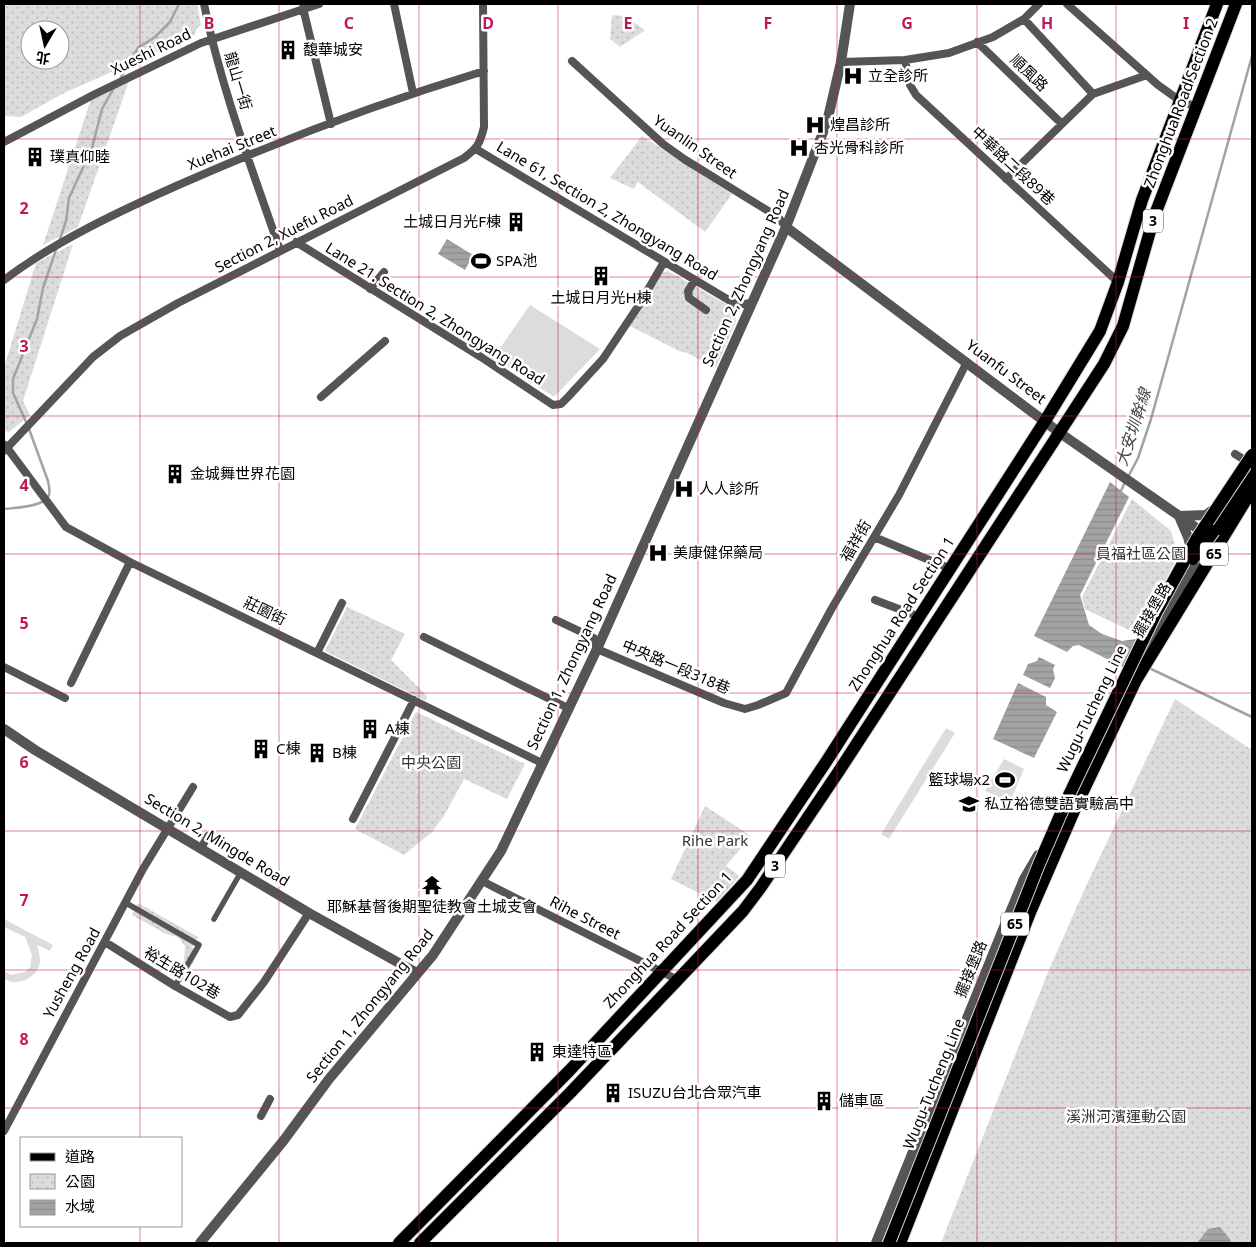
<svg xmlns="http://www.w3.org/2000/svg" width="1256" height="1247" font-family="'Noto Sans','Noto Sans TC',sans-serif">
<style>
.grass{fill:#dcdcdc}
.park{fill:url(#park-dots);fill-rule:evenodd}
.water{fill:url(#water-rules)}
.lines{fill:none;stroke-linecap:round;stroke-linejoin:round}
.stream{stroke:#a3a3a3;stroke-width:2.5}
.primary-casing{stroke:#dbdbdb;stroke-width:14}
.trunk-casing{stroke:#dbdbdb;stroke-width:14}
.pedestrian{stroke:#555;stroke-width:5.5}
.minor{stroke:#555;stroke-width:8}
.tertiary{stroke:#555;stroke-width:10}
.primary{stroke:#000;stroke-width:12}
.trunk{stroke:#000;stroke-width:12}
.trunk-bridge-casing{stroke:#dbdbdb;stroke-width:14;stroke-linecap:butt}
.trunk-bridge{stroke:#000;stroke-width:12}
.grid{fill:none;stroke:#c2185b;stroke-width:1;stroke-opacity:0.55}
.labels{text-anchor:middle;stroke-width:5;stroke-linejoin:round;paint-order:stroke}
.shield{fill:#fff;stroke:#4c4c4c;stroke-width:1}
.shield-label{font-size:14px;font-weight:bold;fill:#000}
.poi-label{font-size:15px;fill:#000;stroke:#fff;text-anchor:start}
.street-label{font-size:15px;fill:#000;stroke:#fff}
.park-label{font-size:15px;fill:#333;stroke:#fff}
.water-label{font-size:16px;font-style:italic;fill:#444;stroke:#fff}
.grid-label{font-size:16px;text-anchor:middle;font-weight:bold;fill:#c2185b;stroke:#fff;stroke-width:5;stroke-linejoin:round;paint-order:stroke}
</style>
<defs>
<pattern id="park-dots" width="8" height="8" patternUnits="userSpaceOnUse" patternTransform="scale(1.25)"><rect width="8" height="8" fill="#dcdcdc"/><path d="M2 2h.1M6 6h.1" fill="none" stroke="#bbb" stroke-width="1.8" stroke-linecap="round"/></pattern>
<pattern id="water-rules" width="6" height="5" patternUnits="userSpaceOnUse" patternTransform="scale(1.25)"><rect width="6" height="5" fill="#a3a3a3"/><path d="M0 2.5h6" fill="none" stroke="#8b8b8b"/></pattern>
</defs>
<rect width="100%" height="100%" fill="#fff"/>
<path class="grass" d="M 530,305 L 600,349 L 554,397 L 493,358 Z
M 946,728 L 955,733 L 889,839 L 881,834 Z
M 1004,759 L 1024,769 L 1010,802 L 985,791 Z
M 4,919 L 53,945 L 50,951 L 37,945 C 39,952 42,961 38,968 C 35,977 20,984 11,982 C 8,981 6,979 4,978 L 4,971 L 11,975 L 25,972 L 30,967 L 32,955 L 25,937 L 4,927 Z"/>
<path class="park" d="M 4,4 L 197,4 L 201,25 L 197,28 L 195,35 L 64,93 L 21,117 L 4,116 ZM 30,30 L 60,30 L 60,60 L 30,60 Z
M 612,15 L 625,16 L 645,30 L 620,47 L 610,39 Z
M 129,81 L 78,227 L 43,245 L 91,99 Z
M 642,136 L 732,194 L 705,232 L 638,182 L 634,189 L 610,178 Z
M 73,244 L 23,401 L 30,415 L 8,433 L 4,429 L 4,368 L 36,263 Z
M 668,271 L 731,307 L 736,315 L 736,321 L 716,368 L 687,353 L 679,351 L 630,326 L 661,273 Z
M 1132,499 L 1171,531 L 1176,549 L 1175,562 L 1137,634 L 1085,609 L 1082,597 Z
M 347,607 L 405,634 L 391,660 L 427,696 L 426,701 L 325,651 Z
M 1175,699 L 1252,750 L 1252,1243 L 941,1243 L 1048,972 L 1086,886 Z
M 416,712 L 525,764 L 507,799 L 464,779 L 444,816 L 432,832 L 404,855 L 355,829 Z
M 705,806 L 751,836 L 726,866 L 739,876 L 717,902 L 671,879 Z
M 138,903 L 198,937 L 192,948 L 199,952 L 182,982 L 170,975 L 184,961 L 185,946 L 178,937 L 166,934 L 132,915 Z"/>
<path class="water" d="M 447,239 L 473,255 L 465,270 L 438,254 Z
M 1110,482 L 1129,497 L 1080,595 L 1089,625 L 1102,634 L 1122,641 L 1136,639 L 1123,667 L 1079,645 L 1073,646 L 1067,652 L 1034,636 Z
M 1039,657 L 1055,665 L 1053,669 L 1055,678 L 1050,688 L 1023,675 L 1028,664 L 1037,661 Z
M 1018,683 L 1046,697 L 1046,705 L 1057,712 L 1034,758 L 993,739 Z
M 1220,1227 L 1230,1239 L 1231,1243 L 1197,1243 L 1208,1229 Z"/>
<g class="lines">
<path class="stream" d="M 120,79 L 138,48 L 155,37 L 170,22 L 179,4
M 59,242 L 66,221 L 69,198 L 92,148 L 102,109 L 115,86
M 27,424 L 13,393 L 13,379 L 37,319 L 43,288 L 57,247
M 1128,477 L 1138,458 L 1151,419 L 1252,56
M 1120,493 L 1125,482
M 4,509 C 14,508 42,507 48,497 C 51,493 49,486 48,481 L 29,429
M 1147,667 L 1252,717"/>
<defs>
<path id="primary" d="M 399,1243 L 570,1070 L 747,880 L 826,762 L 1045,421 L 1100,331 L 1118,282 L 1142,200 L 1217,4
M 420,1243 L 570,1093 L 743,911 L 761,887 L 839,771 L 1104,364 L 1123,326 L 1154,217 L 1236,4"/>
<path id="trunk" d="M 1210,540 L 1252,475
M 900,1243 L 1031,910 L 1077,804 L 1136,680 L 1252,490"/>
</defs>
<use href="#primary" class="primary-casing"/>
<use href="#trunk" class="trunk-casing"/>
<path class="pedestrian" d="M 126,903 L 199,945 L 175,986
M 214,919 L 241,872"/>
<path class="minor" d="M 204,4 C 221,88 252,169 280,250
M 394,4 L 413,93
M 1067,4 L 1158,85 L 1179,100 L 1196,107
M 303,8 L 331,124
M 1024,19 L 1093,94 L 1062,124
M 977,42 L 1062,124 L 1006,179
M 905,60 L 910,85 L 916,95 L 1118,282
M 572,61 L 663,144 L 684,159 L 778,217 L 786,227
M 841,62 L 905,60 L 949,53 L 993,37 L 1024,19 L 1039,4
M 1093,94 L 1147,75
M 4,142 L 95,94 L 201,43 L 319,4
M 476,149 L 737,305 L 751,303
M 296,242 L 481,357 L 553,405 L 561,404 L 568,397 L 603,359 L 639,305 L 664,262
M 4,280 C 55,241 124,209 183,183 C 281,140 382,102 484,71
M 695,280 L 688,291 L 689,298 L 706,310
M 370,289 L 384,272
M 321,397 L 385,341
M 5,445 L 66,527 L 130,562 L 542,763
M 4,451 L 93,357 L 120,336 L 178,303 L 464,158 C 477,148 480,144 484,127 L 483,4
M 1235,454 L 1251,464
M 874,537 L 951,569
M 875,600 L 920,617
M 556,620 L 594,638 L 597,649 L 724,703 L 745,709 L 758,705 L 786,693 L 832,608 L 899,495 L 967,362
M 424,637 L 568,708
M 317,653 L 342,603
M 4,667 L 65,698
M 71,683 L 130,562
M 353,819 L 414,700
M 201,848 L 208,836
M 482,881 L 676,979
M 105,942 L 175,986 L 230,1017 L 238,1015 L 264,982 L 309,913
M 261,1116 L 270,1099
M 4,1131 L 143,869 L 193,787"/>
<path class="tertiary" d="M 786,227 L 1060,433 L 1208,536
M 1192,552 L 1188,537 L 1179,516 L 1206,515 L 1214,509
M 1135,669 L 1201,553
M 4,729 L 35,750 L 309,913 L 417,973
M 200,1243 L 284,1140 L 329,1079 L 433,955 L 501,851 L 597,649 L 786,227 L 827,122 L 841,62 L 850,4
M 876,1243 L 1002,932 L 1024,879 L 1038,855"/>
<use href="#primary" class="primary"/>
<use href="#trunk" class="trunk"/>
<defs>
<path id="trunk-bridge" d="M 1193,559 L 1214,531
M 889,1243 L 1039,864 L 1069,795 L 1157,611 L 1197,538 L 1252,455"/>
</defs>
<use href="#trunk-bridge" class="trunk-bridge-casing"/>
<use href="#trunk-bridge" class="trunk-bridge"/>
</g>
<path class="grid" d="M 140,4 L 140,1138M 279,4 L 279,1243M 419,4 L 419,1243M 558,4 L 558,1243M 698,4 L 698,1243M 837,4 L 837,1243M 977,4 L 977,1243M 1116,4 L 1116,1243M 4,139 L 1252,139M 4,277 L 1252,277M 4,416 L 1252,416M 4,554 L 1252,554M 4,693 L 1252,693M 4,831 L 1252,831M 4,970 L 1252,970M 4,1108 L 1252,1108M 140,1226 L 140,1243"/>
<defs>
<symbol id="building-bare" viewBox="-9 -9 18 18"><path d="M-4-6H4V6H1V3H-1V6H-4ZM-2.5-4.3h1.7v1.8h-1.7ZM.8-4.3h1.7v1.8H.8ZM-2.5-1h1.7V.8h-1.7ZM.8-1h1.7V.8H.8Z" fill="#000" stroke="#fff" stroke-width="2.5" paint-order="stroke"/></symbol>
<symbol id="hospital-bare" viewBox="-9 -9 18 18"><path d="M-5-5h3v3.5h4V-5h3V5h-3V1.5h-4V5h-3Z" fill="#000" stroke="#fff" stroke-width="2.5" paint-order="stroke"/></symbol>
<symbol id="stadium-bare" viewBox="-9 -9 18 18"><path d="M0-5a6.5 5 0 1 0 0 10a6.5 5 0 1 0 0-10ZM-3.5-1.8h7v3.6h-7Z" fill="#000" stroke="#fff" stroke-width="2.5" paint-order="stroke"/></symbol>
<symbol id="school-bare" viewBox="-9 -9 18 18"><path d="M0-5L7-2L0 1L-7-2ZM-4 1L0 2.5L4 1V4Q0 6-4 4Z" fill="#000" stroke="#fff" stroke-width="2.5" paint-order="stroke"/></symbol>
<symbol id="temple-bare" viewBox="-9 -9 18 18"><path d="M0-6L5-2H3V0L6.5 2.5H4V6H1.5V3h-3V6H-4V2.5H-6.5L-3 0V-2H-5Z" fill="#000" stroke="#fff" stroke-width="2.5" paint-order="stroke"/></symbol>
</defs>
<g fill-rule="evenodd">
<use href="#building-bare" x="274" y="36" width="28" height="28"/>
<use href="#hospital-bare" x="839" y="62" width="28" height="28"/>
<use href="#hospital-bare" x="801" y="111" width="28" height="28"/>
<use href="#hospital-bare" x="785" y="134" width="28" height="28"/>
<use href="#building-bare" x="21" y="143" width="28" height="28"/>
<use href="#building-bare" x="502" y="208" width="28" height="28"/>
<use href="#stadium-bare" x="467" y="247" width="28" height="28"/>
<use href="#building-bare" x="587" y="262" width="28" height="28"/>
<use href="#building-bare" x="161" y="460" width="28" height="28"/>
<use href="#hospital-bare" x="670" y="475" width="28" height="28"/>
<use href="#hospital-bare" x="644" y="539" width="28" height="28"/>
<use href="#building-bare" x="356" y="715" width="28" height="28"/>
<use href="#building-bare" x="247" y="735" width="28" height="28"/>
<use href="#building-bare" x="303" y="739" width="28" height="28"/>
<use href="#stadium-bare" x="991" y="766" width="28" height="28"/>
<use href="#school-bare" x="955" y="790" width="28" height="28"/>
<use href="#temple-bare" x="418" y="871" width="28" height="28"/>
<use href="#building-bare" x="523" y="1038" width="28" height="28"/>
<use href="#building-bare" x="599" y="1079" width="28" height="28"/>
<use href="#building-bare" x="810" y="1087" width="28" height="28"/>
</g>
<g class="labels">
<g class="shield">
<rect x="1143" y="209.5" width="20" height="23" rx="4"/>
<rect x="1200" y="542.5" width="28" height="23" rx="4"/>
<rect x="765" y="854.5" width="20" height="23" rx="4"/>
<rect x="1001" y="912.5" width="28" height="23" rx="4"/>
</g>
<g class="shield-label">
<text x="1153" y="226">3</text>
<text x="1214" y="559">65</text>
<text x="775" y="871">3</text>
<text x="1015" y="929">65</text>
</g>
<g class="poi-label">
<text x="303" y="55">馥華城安</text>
<text x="868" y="81">立全診所</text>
<text x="830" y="130">煌昌診所</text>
<text x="814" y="153">杏光骨科診所</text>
<text x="50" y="162">璞真仰睦</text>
<text x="501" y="227" text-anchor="end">土城日月光F棟</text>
<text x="496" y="266">SPA池</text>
<text x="601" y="303" text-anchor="middle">土城日月光H棟</text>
<text x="190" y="479">金城舞世界花園</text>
<text x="699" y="494">人人診所</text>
<text x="673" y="558">美康健保藥局</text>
<text x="385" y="734">A棟</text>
<text x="276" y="754">C棟</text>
<text x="332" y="758">B棟</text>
<text x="990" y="785" text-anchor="end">籃球場x2</text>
<text x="984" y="809">私立裕德雙語實驗高中</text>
<text x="432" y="912" text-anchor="middle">耶穌基督後期聖徒教會土城支會</text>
<text x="552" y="1057">東達特區</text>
<text x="628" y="1098">ISUZU台北合眾汽車</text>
<text x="839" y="1106">儲車區</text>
</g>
<g class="street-label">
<text transform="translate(151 52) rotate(-26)" y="5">Xueshi Road</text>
<text transform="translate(1029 73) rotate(44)" y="5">順風路</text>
<text transform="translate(238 81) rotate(73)" y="5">龍山一街</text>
<text transform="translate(1181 103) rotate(-69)" y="5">Zhonghua Road Section 2</text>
<text transform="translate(695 147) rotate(35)" y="5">Yuanlin Street</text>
<text transform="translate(232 148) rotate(-22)" y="5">Xuehai Street</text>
<text transform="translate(1013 166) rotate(43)" y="5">中華路二段89巷</text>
<text transform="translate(607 211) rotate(31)" y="5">Lane 61, Section 2, Zhongyang Road</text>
<text transform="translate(284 234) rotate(-27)" y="5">Section 2, Xuefu Road</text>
<text transform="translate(746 278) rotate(-66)" y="5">Section 2, Zhongyang Road</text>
<text transform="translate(435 314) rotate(32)" y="5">Lane 21. Section 2, Zhongyang Road</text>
<text transform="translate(1006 372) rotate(37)" y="5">Yuanfu Street</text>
<text transform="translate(856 541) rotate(-60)" y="5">福祥街</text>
<text transform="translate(1152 610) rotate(-60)" y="5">擺接堡路</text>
<text transform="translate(265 611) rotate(26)" y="5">莊園街</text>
<text transform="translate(902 614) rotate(-57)" y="5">Zhonghua Road Section 1</text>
<text transform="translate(572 662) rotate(-65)" y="5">Section 1, Zhongyang Road</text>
<text transform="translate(676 667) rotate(23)" y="5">中央路一段318巷</text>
<text transform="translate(1092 709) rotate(-64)" y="5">Wugu-Tucheng Line</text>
<text transform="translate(217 840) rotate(31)" y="5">Section 2, Mingde Road</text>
<text transform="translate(585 918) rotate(27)" y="5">Rihe Street</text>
<text transform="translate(668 940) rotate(-47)" y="5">Zhonghua Road Section 1</text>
<text transform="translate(971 969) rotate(-68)" y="5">擺接堡路</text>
<text transform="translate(72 973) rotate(-61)" y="5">Yusheng Road</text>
<text transform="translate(182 973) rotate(31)" y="5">裕生路102巷</text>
<text transform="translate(370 1006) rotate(-51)" y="5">Section 1, Zhongyang Road</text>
<text transform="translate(934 1084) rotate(-68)" y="5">Wugu-Tucheng Line</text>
</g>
<g class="park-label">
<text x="1141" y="559">員福社區公園</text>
<text x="431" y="768">中央公園</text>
<text x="715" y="846">Rihe Park</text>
<text x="1126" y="1122">溪洲河濱運動公園</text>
</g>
<g class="water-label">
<text transform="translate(1133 427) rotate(-72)" y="6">大安圳幹線</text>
</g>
</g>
<g class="grid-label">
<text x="209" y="29">B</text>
<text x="349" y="29">C</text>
<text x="488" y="29">D</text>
<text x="628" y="29">E</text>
<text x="768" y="29">F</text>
<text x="907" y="29">G</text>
<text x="1047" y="29">H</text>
<text x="1186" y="29">I</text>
<text x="24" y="214">2</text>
<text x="24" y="352">3</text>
<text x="24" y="491">4</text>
<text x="24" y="629">5</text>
<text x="24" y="768">6</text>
<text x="24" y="906">7</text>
<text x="24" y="1045">8</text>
</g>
<rect width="1256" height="1247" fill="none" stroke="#000000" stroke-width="10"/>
<rect x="20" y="1137" width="162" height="90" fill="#ffffff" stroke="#999999"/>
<rect x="30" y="1153" width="25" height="8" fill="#000000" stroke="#999999"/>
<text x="65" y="1162" font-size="15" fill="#000000">道路</text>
<rect x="30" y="1174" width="25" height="15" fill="url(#park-dots)" stroke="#999999"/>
<text x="65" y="1187" font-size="15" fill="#000000">公園</text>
<rect x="30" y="1200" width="25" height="15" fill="url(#water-rules)" stroke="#999999"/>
<text x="65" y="1212" font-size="15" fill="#000000">水域</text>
<g transform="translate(45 45) rotate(189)"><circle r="24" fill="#ffffff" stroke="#999999"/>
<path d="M0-4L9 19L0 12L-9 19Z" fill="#000000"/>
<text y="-8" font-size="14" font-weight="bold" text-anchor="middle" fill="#000000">北</text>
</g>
</svg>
